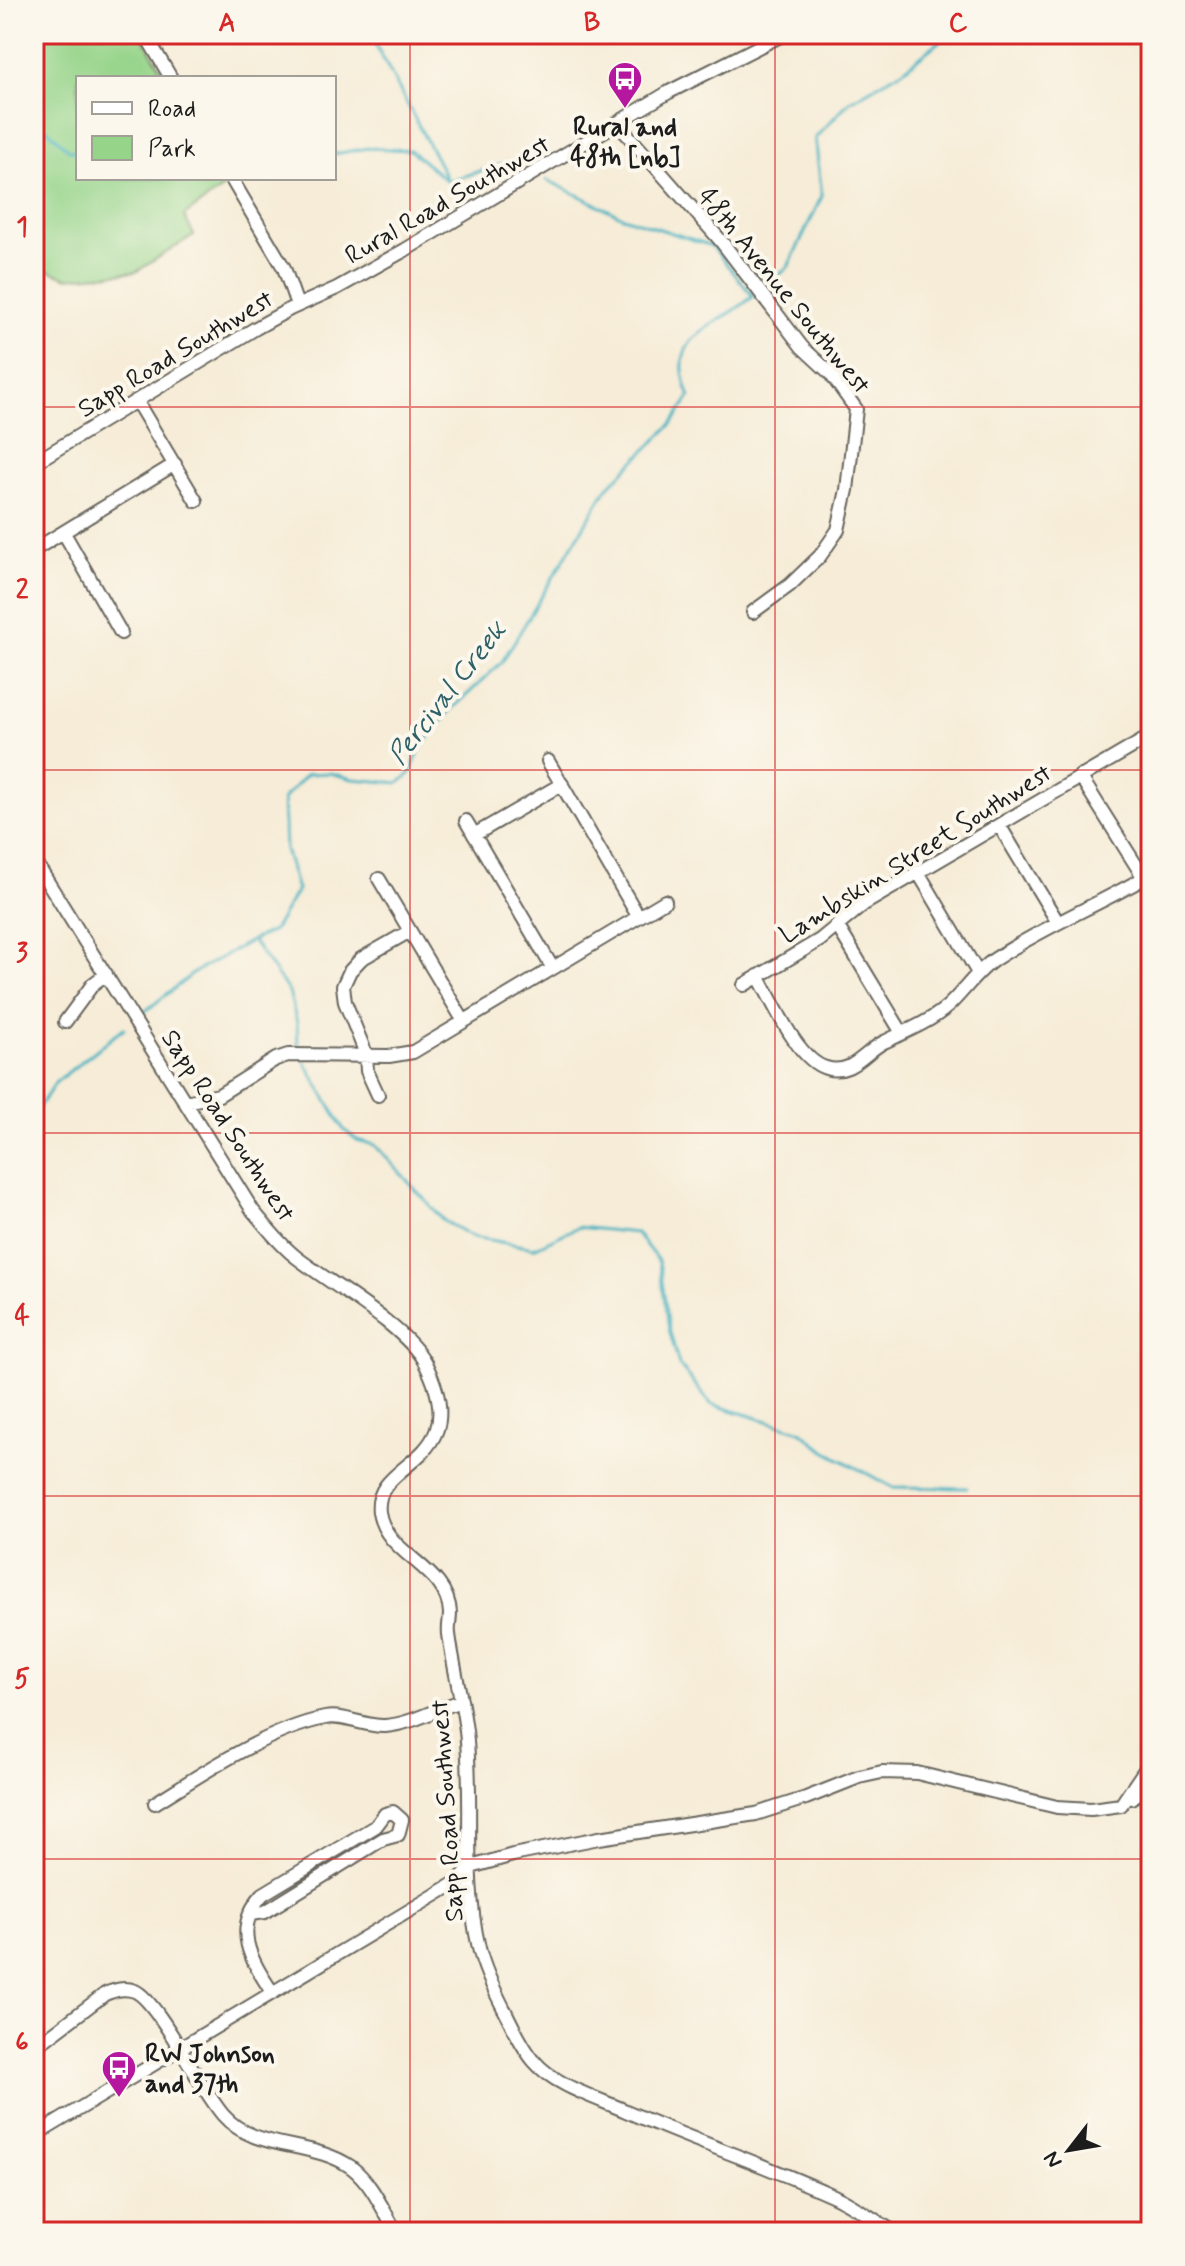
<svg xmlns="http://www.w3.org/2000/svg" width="1185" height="2266" font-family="Mynerve,sans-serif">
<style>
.green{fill:#96d48a;stroke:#597853;stroke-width:2}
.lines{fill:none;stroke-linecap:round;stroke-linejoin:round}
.stream{stroke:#45b2c2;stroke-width:3}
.minor-casing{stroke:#68655d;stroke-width:16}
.minor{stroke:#fff;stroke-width:12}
.grid{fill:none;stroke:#d62828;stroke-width:2;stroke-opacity:0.55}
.labels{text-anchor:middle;stroke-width:8;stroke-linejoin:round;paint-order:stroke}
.poi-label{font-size:26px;font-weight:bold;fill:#1c1c1c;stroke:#fbf7ec}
.street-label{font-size:26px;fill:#1c1c1c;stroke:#fbf7ec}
.water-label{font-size:28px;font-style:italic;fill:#2e6067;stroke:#fbf7ec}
.neatline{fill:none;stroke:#d62828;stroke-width:3}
.grid-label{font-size:26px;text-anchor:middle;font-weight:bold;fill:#d62828}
</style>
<rect width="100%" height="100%" fill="#fbf7ec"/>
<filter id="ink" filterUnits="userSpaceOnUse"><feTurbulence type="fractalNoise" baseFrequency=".0125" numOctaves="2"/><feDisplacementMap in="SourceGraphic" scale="16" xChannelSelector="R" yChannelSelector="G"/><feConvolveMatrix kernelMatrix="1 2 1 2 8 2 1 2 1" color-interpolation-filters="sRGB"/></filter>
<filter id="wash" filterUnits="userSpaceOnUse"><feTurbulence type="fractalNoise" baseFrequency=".006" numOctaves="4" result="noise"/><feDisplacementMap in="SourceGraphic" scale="32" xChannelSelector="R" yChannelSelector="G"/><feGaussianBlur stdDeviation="1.8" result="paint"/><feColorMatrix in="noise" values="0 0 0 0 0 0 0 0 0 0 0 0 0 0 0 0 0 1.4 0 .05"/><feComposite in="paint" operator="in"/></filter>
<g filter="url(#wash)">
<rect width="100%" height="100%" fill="#f6ecd7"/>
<path class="green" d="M 34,34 L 140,34 L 167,78 L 78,78 L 78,178 L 226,178 L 229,184 L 184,216 L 194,235 L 136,272 L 68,278 L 34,265 Z"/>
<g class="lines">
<path class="stream" d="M 370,34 L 448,181
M 34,121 L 39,121 L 69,150 L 78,152
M 334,154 L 368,148 L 410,150 L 446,180
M 448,181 L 513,161 L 522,161 L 534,167
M 765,288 L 788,267 L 822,196 L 815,138 L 850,101 L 902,71 L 949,34
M 252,940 L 289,992 L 297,1023 L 298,1047
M 143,1013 L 195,972 L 252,940 L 273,931 L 297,890 L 285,849 L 283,799 L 307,774 L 330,773 L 353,779 L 399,783 L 410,774 L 421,747 L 450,711 L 502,662 L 607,488 L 672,424 L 690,397 C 663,332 716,330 753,296 L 712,246 L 623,217 L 547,180
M 305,1062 L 344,1130 L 357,1140 L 375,1145 L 444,1221 L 473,1237 L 534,1248 L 578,1227 L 636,1233 L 659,1262 L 669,1329 L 679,1365 L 711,1404 L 801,1431 L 825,1451 L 892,1487 L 967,1488
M 34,1114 L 56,1082 L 124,1028"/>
</g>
</g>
<g filter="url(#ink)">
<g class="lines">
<defs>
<path id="minor" d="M 145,34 L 171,78
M 618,124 L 721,241 L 802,347 L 830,373 L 856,409 L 847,490 L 838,530 L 820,556 L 790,585 L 753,612
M 231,178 L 284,268 L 297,305
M 137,402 L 196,501
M 34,463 L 256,328 L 290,309 L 337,288 L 405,250 L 669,92 L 784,34
M 64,533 L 121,633
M 34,550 L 175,464
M 548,761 L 638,916
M 1080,776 L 1144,878
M 466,821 L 552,967
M 999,825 L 1057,921
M 474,835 L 562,784
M 34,860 L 253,1211 C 266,1226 279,1244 296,1257 C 329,1283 406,1326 425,1363 C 477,1465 372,1458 379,1512 C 385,1555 448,1567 450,1613 C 450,1620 448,1627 449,1634 C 453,1666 462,1698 466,1731 C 474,1802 462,1877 479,1948 C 484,1970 495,1992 506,2013 C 514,2029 522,2047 534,2061 C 555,2086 597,2098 626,2111 C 694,2141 766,2165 834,2196 C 855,2206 874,2220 894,2232
M 918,872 L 978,973
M 379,879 L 463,1020
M 838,927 L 902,1033
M 758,976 C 773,1001 797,1060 826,1068 C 852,1076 864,1052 884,1042 C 905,1032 930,1022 948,1006 C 964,991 977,971 995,959 C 1045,926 1100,904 1151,874
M 744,985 L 820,940 L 864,904 L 1151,736
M 65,1022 L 93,984 L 106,974
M 378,1095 L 367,1071 L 366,1054 L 345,1002 L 343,986 L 350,971 L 361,959 L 410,931
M 185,1102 L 219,1095 L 276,1059 L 288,1055 L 389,1056 L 413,1052 L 665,901
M 1131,1798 L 1151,1785
M 155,1803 C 205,1772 267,1730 325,1718 C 343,1714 365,1727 385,1726 C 412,1724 436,1709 461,1701
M 251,1914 L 265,1912 L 383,1839 L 398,1835 L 402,1820 L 393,1812 L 385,1814 L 376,1826 L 263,1894 C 231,1929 251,1960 272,1992
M 34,2048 L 105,1994 C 115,1990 124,1987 135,1991 C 159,2002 200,2089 223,2115 C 255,2152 313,2140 351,2167 C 372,2183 383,2210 396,2232
M 34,2136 L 457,1882 L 471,1867 L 513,1855 L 599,1838 L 756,1814 L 806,1798 L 859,1777 L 882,1772 L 917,1773 L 1057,1807 L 1091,1809 L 1121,1805 L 1151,1761"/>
</defs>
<use href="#minor" class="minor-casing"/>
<use href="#minor" class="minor"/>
</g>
</g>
<path class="grid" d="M 410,34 L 410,2232M 775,34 L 775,2232M 34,407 L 1151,407M 34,770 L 1151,770M 34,1133 L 1151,1133M 34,1496 L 1151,1496M 34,1859 L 1151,1859"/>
<defs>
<symbol id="bus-pin" viewBox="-11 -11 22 30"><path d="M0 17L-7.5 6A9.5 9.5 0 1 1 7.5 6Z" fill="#b5179e" stroke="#fbf7ec"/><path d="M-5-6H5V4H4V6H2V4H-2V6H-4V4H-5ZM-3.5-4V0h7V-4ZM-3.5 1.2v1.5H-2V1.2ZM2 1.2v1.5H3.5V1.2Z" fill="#fff"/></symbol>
</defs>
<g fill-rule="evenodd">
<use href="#bus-pin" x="605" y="59" width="40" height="54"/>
<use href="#bus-pin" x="99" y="2048" width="40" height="54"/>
</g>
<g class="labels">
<g class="poi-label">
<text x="625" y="135">Rural and<tspan x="625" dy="30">48th [nb]</tspan></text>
<text x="145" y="2062" text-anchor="start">RW Johnson<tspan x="145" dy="30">and 37th</tspan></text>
</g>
<g class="street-label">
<text transform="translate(447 199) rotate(-30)" y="9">Rural Road Southwest</text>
<text transform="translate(785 290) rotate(51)" y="9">48th Avenue Southwest</text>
<text transform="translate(175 353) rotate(-31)" y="9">Sapp Road Southwest</text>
<text transform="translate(915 853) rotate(-32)" y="9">Lambskin Street Southwest</text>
<text transform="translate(229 1125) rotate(57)" y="9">Sapp Road Southwest</text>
<text transform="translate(446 1811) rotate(-94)" y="9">Sapp Road Southwest</text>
</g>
<g class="water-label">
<text transform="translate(446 692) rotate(-52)" y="10">Percival Creek</text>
</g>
</g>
<rect width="1185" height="2266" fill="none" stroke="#fbf7ec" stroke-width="88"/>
<rect x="76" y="76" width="260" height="104" fill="#fbf7ec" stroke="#a29f99" stroke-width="2"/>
<rect x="92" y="102" width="40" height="12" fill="#ffffff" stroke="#a29f99" stroke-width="2"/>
<text x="148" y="116" font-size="24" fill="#1c1c1c">Road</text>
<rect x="92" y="136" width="40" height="24" fill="#96d48a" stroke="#a29f99" stroke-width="2"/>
<text x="148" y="156" font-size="24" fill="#1c1c1c">Park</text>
<g transform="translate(1069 2150) rotate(239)" stroke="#fbf7ec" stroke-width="6" paint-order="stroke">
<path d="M0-6L14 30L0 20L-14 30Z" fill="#1c1c1c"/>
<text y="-12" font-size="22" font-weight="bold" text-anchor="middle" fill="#1c1c1c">N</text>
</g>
<rect x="44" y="44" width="1097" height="2178" class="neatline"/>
<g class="grid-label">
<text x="227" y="31">A</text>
<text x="592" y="31">B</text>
<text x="958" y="31">C</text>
<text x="22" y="235">1</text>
<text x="22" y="598">2</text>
<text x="22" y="961">3</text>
<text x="22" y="1324">4</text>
<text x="22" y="1687">5</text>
<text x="22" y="2050">6</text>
</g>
</svg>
